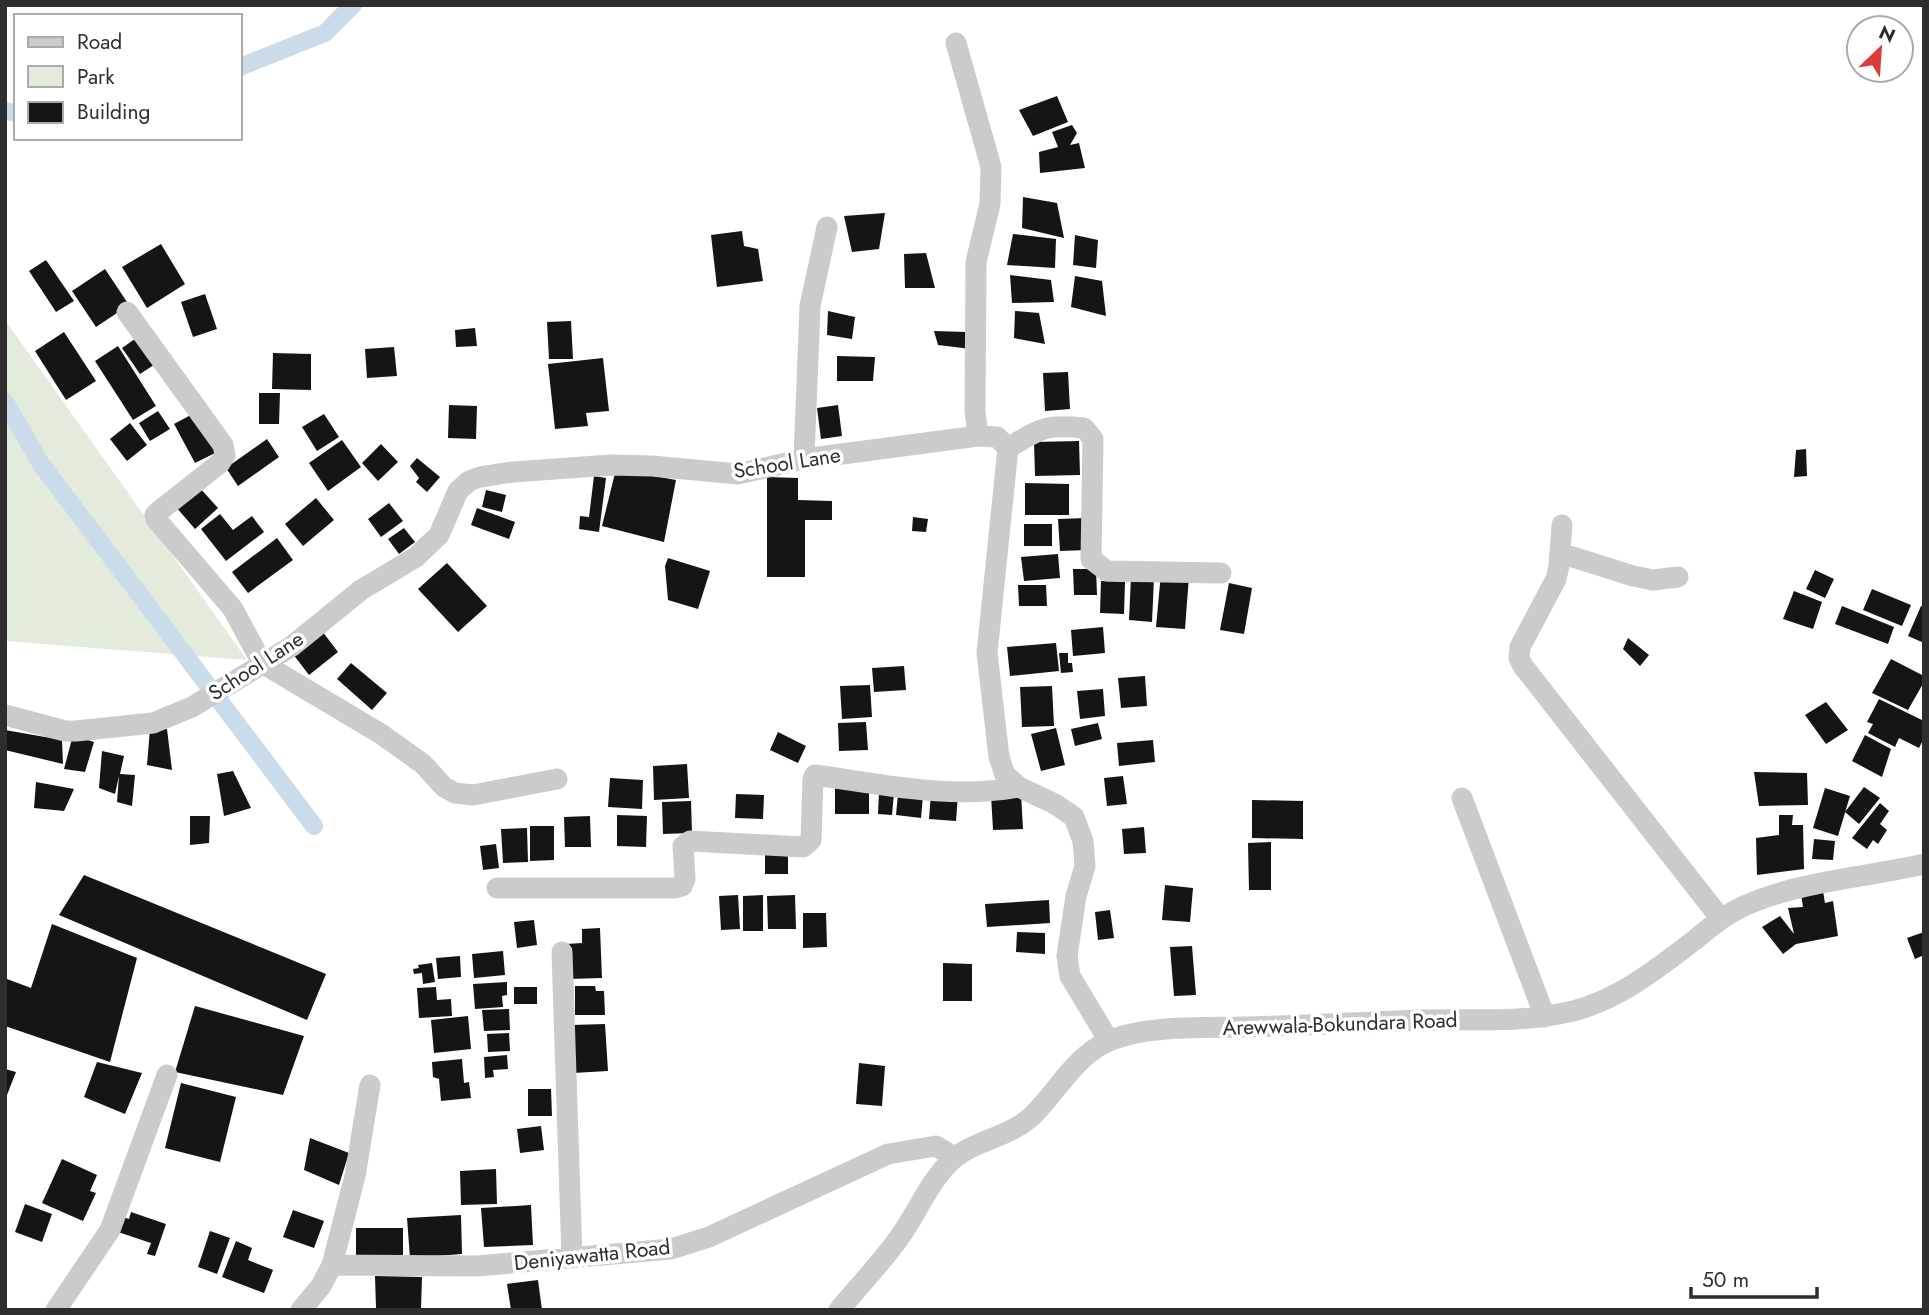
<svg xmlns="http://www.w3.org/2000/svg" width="1929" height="1315" font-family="Jost,sans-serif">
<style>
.green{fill:#e3ebdd}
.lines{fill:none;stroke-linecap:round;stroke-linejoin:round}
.canal{stroke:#cadbea;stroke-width:18}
.building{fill:#151515}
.minor{stroke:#cbcbcb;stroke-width:21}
.labels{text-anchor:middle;stroke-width:7;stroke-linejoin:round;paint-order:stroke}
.street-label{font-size:21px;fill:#2e2e2e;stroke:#fff}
</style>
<rect width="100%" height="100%" fill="#fff"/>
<path class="green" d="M 5,320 L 247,660 L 5,641 Z"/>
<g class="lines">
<path class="canal" d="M 240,67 L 325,33 L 353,5
M 5,111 L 16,113
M 5,402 L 41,464 L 314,826"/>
</g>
<path class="building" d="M 1057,96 L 1068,122 L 1033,136 L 1019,110 Z
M 1072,125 L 1077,133 L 1070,145 L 1079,143 L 1085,168 L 1040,173 L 1039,152 L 1058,147 L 1052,132 Z
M 1023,197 L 1057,203 L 1064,238 L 1022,228 Z
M 885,213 L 879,249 L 852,252 L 844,216 Z
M 742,231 L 744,246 L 758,249 L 763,281 L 717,287 L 711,235 Z
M 1013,234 L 1056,239 L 1055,268 L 1007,265 Z
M 1075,235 L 1098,240 L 1096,268 L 1073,265 Z
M 161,244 L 185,284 L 147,308 L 122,267 Z
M 926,253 L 935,288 L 905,288 L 904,254 Z
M 46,260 L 74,301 L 56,312 L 29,271 Z
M 105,269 L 129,305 L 96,327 L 72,291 Z
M 1010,275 L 1051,280 L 1054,302 L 1012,303 Z
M 1075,276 L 1102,281 L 1106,316 L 1071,307 Z
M 205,294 L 217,329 L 193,337 L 181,302 Z
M 828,311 L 855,317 L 852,339 L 827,335 Z
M 1015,311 L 1039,313 L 1045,344 L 1014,338 Z
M 571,321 L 573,359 L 549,359 L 547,322 Z
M 475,328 L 477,346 L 456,347 L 455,330 Z
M 934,331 L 966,332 L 971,349 L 938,345 Z
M 64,332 L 96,381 L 66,400 L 35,351 Z
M 142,334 L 160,361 L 140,374 L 122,348 Z
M 118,346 L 156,406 L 133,420 L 95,361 Z
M 394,347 L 397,376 L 367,378 L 365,349 Z
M 273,353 L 311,354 L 311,390 L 272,389 Z
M 837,356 L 875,357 L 873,381 L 837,381 Z
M 603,358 L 609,411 L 586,413 L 588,426 L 555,429 L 548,364 Z
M 1068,372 L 1070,409 L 1045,411 L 1043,373 Z
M 259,393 L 280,393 L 279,424 L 259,424 Z
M 449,405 L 477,406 L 476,439 L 448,438 Z
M 838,405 L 842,436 L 821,439 L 817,408 Z
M 200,410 L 221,450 L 195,463 L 174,424 Z
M 158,411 L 170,429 L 150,441 L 139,423 Z
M 324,414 L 339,437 L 317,451 L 302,427 Z
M 130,423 L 147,445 L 127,461 L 110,439 Z
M 267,439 L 279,457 L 238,486 L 226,468 Z
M 342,440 L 361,467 L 328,491 L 309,463 Z
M 1079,441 L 1080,475 L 1035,476 L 1034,442 Z
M 381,444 L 398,462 L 378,481 L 362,463 Z
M 1806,449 L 1807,476 L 1794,477 L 1796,450 Z
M 417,458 L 440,477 L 427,492 L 416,482 L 419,478 L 410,466 Z
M 616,469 L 676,480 L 664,542 L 602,526 Z
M 594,476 L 606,478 L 599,532 L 579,529 L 580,516 L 589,517 Z
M 767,477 L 798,478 L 798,500 L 832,501 L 832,520 L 805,520 L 805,577 L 767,577 Z
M 1025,483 L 1069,484 L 1069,515 L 1025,515 Z
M 199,487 L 218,508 L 195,529 L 176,507 Z
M 486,490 L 506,495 L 502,512 L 482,507 Z
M 316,498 L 334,520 L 303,546 L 285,524 Z
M 389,503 L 403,521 L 381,537 L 368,519 Z
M 477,508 L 515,522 L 509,539 L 471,525 Z
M 220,514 L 233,530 L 252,516 L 264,532 L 226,561 L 201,529 Z
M 913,517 L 928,519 L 926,532 L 912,531 Z
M 1086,518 L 1088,550 L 1060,551 L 1058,519 Z
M 1024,524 L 1052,524 L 1052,546 L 1024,546 Z
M 404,528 L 415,542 L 399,554 L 388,539 Z
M 277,538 L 293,560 L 248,593 L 232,572 Z
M 1058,554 L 1060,578 L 1024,581 L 1021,557 Z
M 668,558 L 710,571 L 698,609 L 668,600 L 665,566 Z
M 447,563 L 487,606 L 458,632 L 418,589 Z
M 1073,569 L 1096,569 L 1097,595 L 1074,595 Z
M 1815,570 L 1834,579 L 1825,598 L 1806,589 Z
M 1161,573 L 1189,576 L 1185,629 L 1156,627 Z
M 1131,577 L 1154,578 L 1152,622 L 1129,620 Z
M 1101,581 L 1125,582 L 1124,614 L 1100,613 Z
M 1229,583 L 1252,588 L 1244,634 L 1220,630 Z
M 1018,585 L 1046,585 L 1047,606 L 1019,606 Z
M 1872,589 L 1911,605 L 1902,626 L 1863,610 Z
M 1794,591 L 1822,602 L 1813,629 L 1783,619 Z
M 1842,606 L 1894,627 L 1888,644 L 1835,624 Z
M 1921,606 L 1924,607 L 1924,643 L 1908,636 Z
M 1103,627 L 1105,653 L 1073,656 L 1071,630 Z
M 322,631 L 338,652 L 309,675 L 293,654 Z
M 1628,638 L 1649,655 L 1640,666 L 1623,649 Z
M 1056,643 L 1059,671 L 1010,676 L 1007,647 Z
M 1059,653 L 1068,653 L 1068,663 L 1072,663 L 1073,672 L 1061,673 Z
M 1891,659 L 1924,676 L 1924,682 L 1908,710 L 1872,693 Z
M 351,663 L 387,693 L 372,710 L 337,679 Z
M 904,666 L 906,690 L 874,692 L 872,668 Z
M 1145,676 L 1147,706 L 1121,708 L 1118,678 Z
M 870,685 L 872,717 L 842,719 L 840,686 Z
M 1052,686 L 1054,726 L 1022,727 L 1020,687 Z
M 1103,689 L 1105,716 L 1080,719 L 1077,691 Z
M 1879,699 L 1924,721 L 1924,738 L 1919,748 L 1899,738 L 1895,747 L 1868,733 L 1873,724 L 1867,722 Z
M 1826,702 L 1848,730 L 1826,744 L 1805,715 Z
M 866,722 L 868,750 L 839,751 L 838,723 Z
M 1098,723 L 1102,739 L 1075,746 L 1071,729 Z
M 1056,728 L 1065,765 L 1041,771 L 1031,734 Z
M 150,729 L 167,729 L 172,770 L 147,765 Z
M 5,730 L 62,740 L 63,764 L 5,750 Z
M 778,732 L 806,746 L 798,763 L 770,750 Z
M 73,735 L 94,742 L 85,772 L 64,769 Z
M 1865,735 L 1891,749 L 1882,777 L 1852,761 Z
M 1153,740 L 1155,762 L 1119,766 L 1117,743 Z
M 102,751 L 124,756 L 120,774 L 135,775 L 132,806 L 117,802 L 119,776 L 115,794 L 99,788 Z
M 687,764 L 689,798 L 654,800 L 653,766 Z
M 233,771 L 251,808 L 224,816 L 217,774 Z
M 1754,772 L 1807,773 L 1808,805 L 1759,806 Z
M 1123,776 L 1127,804 L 1107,806 L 1104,778 Z
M 610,778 L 643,780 L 642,809 L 608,807 Z
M 36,782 L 74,789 L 64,811 L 34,808 Z
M 835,782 L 869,783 L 869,814 L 835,814 Z
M 1864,787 L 1880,798 L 1859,824 L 1845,812 Z
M 1825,788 L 1850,796 L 1838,836 L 1813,828 Z
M 879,792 L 894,793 L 892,815 L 878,814 Z
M 931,793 L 958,795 L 956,821 L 929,819 Z
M 1021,793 L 1023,829 L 993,830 L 991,795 Z
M 736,794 L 764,795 L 763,819 L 735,818 Z
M 898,794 L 923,796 L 921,818 L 896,815 Z
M 1252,800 L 1303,801 L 1303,839 L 1252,838 Z
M 691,801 L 692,833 L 663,834 L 662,802 Z
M 1880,803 L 1889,811 L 1880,824 L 1887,830 L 1878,844 L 1873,840 L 1867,849 L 1852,838 Z
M 617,815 L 647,816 L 646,847 L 617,846 Z
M 1779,815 L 1793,815 L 1792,825 L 1803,825 L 1804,869 L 1757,875 L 1756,838 L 1779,835 Z
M 190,816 L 210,816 L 209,843 L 190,845 Z
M 590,816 L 591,847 L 565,847 L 564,817 Z
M 530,826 L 554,826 L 554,860 L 530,861 Z
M 1144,827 L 1146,853 L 1124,854 L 1122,829 Z
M 527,828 L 528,862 L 503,863 L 501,829 Z
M 1814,839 L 1835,841 L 1833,860 L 1812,859 Z
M 765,842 L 788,842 L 788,874 L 765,874 Z
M 1271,842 L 1271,890 L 1249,890 L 1248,843 Z
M 496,844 L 499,868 L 483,870 L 480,846 Z
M 84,875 L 326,974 L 307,1020 L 59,915 Z
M 1165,885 L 1193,888 L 1190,922 L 1162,920 Z
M 1823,891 L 1825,903 L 1833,901 L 1838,936 L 1796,944 L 1783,954 L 1762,927 L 1780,916 L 1794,934 L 1788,908 L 1803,907 L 1801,894 Z
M 738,895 L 740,929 L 721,930 L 719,896 Z
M 763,895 L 763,931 L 743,931 L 743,896 Z
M 795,895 L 796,929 L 768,929 L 767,896 Z
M 1049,900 L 1050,923 L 987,927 L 985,904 Z
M 1110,910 L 1114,938 L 1098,940 L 1095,912 Z
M 803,913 L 826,913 L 827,947 L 803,948 Z
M 534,920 L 537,945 L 517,948 L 514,922 Z
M 52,924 L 137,958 L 110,1062 L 5,1026 L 5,981 L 7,979 L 31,988 Z
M 600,928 L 602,978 L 568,979 L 566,944 L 582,943 L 582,929 Z
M 1017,932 L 1045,933 L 1045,954 L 1016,952 Z
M 1924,932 L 1924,955 L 1915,959 L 1907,938 Z
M 1192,946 L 1196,995 L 1174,996 L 1170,947 Z
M 503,951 L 505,975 L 474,978 L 472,954 Z
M 460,956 L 461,977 L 438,979 L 436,958 Z
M 432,963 L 435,982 L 423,984 L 422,973 L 414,974 L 413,969 L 419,968 L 418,965 Z
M 943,963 L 972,964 L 972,1001 L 943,1001 Z
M 507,982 L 507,995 L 502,996 L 503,1007 L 475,1009 L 473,984 Z
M 575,986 L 595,986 L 596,991 L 604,991 L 605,1015 L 575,1015 Z
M 436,987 L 437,1000 L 451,999 L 452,1016 L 419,1018 L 417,988 Z
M 514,987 L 537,987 L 537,1004 L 514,1004 Z
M 195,1006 L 304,1036 L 283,1095 L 175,1072 Z
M 509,1009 L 510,1030 L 484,1031 L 482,1010 Z
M 468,1016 L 471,1049 L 434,1053 L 431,1020 Z
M 605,1024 L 608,1071 L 573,1073 L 571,1025 Z
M 509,1033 L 510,1051 L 488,1052 L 487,1034 Z
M 507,1055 L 508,1069 L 493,1070 L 494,1077 L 485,1078 L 484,1057 Z
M 462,1059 L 464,1083 L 469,1082 L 471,1098 L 441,1101 L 439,1079 L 433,1077 L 432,1062 Z
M 97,1062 L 142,1073 L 125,1114 L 84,1097 Z
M 859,1063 L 885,1066 L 882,1106 L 856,1104 Z
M 5,1069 L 16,1072 L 5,1100 Z
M 181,1083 L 236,1097 L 220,1162 L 165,1148 Z
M 528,1089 L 551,1089 L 552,1116 L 528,1116 Z
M 541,1126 L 544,1150 L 520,1153 L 517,1129 Z
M 310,1138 L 349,1153 L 339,1185 L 304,1170 Z
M 62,1159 L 97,1175 L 90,1191 L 96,1193 L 83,1221 L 42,1203 Z
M 496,1169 L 497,1204 L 461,1205 L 460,1171 Z
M 25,1204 L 52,1214 L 42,1242 L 15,1232 Z
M 531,1205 L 533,1245 L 484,1247 L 481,1208 Z
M 293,1210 L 324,1221 L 314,1248 L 283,1237 Z
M 131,1212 L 166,1224 L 155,1256 L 147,1254 L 151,1243 L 118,1232 L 123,1217 L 129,1219 Z
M 461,1215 L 462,1254 L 410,1258 L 407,1218 Z
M 356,1228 L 403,1228 L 403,1258 L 356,1258 Z
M 210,1231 L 230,1238 L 217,1274 L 198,1267 Z
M 236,1241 L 252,1248 L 248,1260 L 273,1270 L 264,1293 L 222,1277 Z
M 375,1276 L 422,1277 L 421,1309 L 376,1308 Z
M 538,1280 L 542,1310 L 511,1310 L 507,1284 Z"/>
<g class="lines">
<path class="minor" d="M 956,43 L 991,167 L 990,204 L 976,262 L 975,411 L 978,436
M 127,312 L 223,445 L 225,455 L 220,463 L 158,512 L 155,515 L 156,519 L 233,609 L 262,663 L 381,734 L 423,764 L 444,787 L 455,793 L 473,795 L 557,779
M 1008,448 C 1041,428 1045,424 1084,428 L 1093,439 L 1091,559 L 1107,571 L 1221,573
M 804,459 L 810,306 L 827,227
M 1562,525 L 1559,566 L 1556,579 L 1520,647 L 1519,658 L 1523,666 L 1721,919
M 1560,553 L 1633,576 L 1653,580 L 1678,577
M 5,715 L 65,731 L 76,731 L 153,723 L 192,707 L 292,646 L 361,590 L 416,557 L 439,535 L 458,491 L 469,481 L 480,477 L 513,472 L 611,465 L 652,466 L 738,474 L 804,459 L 978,436 L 997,437 L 1008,448 L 987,653 L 999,757 L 1005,775 L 1019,787 L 1055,804 L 1074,817 L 1083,841 L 1085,866 L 1076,896 L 1067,956 L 1070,976 L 1109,1041
M 1462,798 L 1545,1017
M 497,888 L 675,888 L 682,886 L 685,879 L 683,846 L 690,841 L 803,847 L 811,840 L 813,779 L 815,775 C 882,784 952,800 1019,787
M 562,952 L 572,1258
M 332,1265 L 477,1266 L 671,1249 L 709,1237 L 888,1154 L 936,1146 L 954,1157
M 56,1310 L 110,1230 L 167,1075
M 301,1310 L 321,1286 L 332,1265 L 355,1176 L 370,1085
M 839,1310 C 859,1286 881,1263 899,1238 C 918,1212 928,1183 951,1161 C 971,1141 1009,1138 1032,1116 C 1058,1091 1074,1057 1107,1042 C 1143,1025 1203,1028 1243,1027 C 1303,1026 1363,1022 1424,1020 C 1474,1019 1524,1023 1573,1011 C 1620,999 1658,968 1696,939 C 1710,927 1725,915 1742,907 C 1798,881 1864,878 1924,864"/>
</g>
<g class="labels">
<g class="street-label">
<text transform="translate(787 463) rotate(-9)" y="7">School Lane</text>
<text transform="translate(256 666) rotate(-33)" y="7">School Lane</text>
<text transform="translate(1340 1024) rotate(-2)" y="7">Arewwala-Bokundara Road</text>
<text transform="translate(592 1255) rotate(-6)" y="7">Deniyawatta Road</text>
</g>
</g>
<rect width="1929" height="1315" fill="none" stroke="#2e2e2e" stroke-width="14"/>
<rect x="14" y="14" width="228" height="126" fill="#ffffff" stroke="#ababab" stroke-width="2"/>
<rect x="28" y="37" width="35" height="10" fill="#cbcbcb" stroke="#ababab" stroke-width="2"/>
<text x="77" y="49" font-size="21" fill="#2e2e2e">Road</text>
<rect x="28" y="66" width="35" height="21" fill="#e3ebdd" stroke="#ababab" stroke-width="2"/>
<text x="77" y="84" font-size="21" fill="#2e2e2e">Park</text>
<rect x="28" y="102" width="35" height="21" fill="#151515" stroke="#ababab" stroke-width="2"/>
<text x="77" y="119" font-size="21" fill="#2e2e2e">Building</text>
<g transform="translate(1880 49) rotate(25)"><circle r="33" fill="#ffffff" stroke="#ababab" stroke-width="2"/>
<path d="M0-5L12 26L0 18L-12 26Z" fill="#db3a3a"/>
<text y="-10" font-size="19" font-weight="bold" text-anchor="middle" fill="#2e2e2e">N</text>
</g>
<path d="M1691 1287v10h126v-10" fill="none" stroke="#2e2e2e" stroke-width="3.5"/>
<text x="1702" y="1287" font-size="21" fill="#2e2e2e" stroke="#ffffff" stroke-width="5" paint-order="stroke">50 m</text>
</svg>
